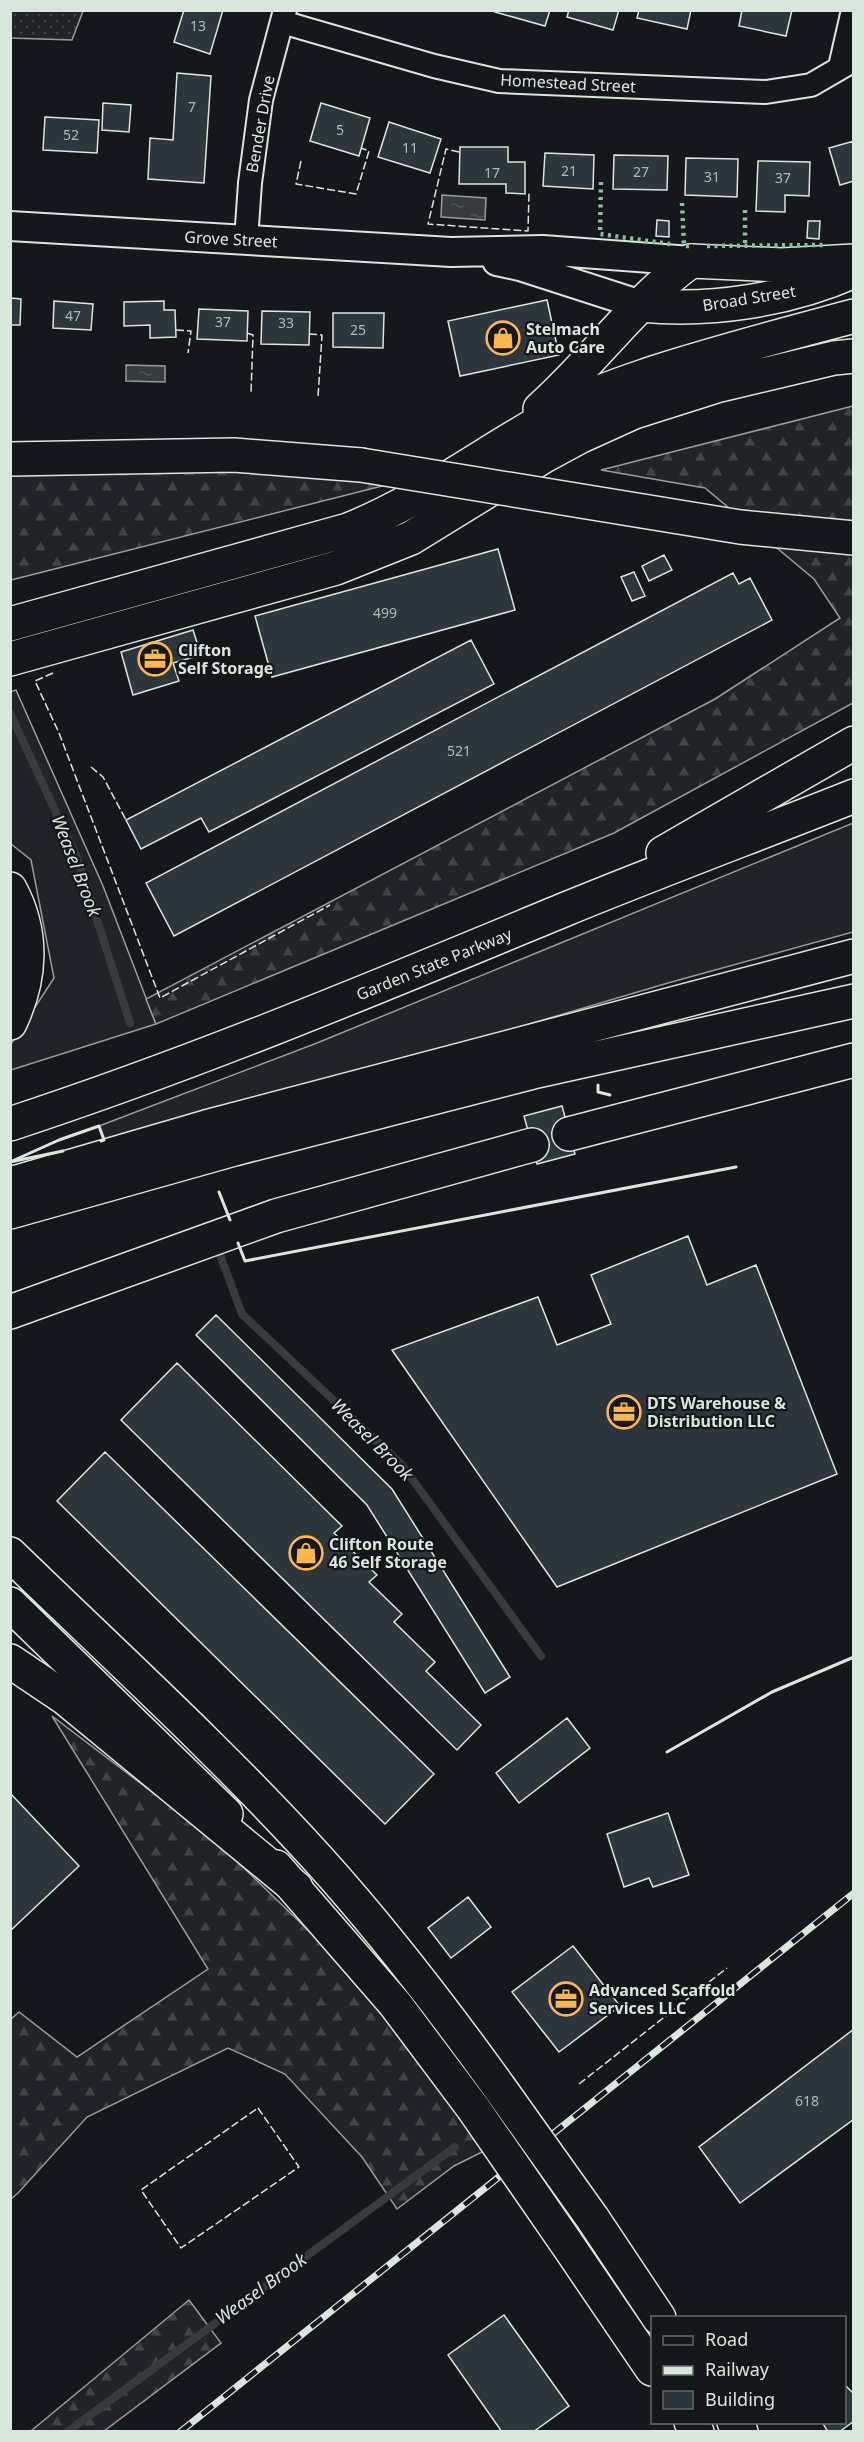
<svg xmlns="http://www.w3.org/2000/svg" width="864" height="2442" font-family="'Noto Sans',sans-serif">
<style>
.grass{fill:#202428;stroke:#939e99;stroke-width:1.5}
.forest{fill:url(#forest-firs);stroke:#939e99;stroke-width:1.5}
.park{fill:url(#park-dots);stroke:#939e99;stroke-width:1.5}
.water{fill:url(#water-ripples);stroke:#939e99;stroke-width:1.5}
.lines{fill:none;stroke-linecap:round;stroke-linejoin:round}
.stream{stroke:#363b3e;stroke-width:8}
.building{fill:#2c363c;stroke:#d8e6dc;stroke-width:1.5}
.minor-casing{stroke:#d8e6dc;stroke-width:26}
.tertiary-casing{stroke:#d8e6dc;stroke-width:32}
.primary-casing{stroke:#d8e6dc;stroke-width:36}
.trunk-casing{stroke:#d8e6dc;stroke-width:36}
.motorway-casing{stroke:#d8e6dc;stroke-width:36}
.minor{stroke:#14181c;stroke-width:22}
.tertiary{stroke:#14181c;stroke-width:28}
.primary{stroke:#14181c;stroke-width:33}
.trunk{stroke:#14181c;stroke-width:33}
.motorway{stroke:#14181c;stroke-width:33}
.rail-casing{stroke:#d8e6dc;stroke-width:7}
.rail{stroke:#14181c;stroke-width:4.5;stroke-dasharray:14;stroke-linecap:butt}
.trunk-bridge-casing{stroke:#d8e6dc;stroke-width:36;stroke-linecap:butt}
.motorway-bridge-casing{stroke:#d8e6dc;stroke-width:36;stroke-linecap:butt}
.trunk-bridge{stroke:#14181c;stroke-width:33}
.motorway-bridge{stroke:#14181c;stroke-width:33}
.hedge{stroke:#8ac095;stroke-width:4.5;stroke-dasharray:3 4.5;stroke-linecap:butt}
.fence{stroke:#d8e6dc;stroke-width:1.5;stroke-dasharray:8 3;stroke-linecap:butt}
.wall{stroke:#d8e6dc;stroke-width:3}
.labels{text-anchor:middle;stroke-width:4.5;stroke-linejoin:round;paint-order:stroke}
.number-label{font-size:14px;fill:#adbab4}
.street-label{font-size:16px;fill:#d8e6dc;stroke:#14181c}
.poi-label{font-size:16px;font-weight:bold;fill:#d8e6dc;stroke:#14181c;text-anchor:start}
.water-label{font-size:18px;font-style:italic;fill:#d8e6dc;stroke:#14181c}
</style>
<defs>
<pattern id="forest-firs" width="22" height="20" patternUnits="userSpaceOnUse" patternTransform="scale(1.5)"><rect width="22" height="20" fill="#202428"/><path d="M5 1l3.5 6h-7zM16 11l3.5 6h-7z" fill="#404447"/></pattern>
<pattern id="park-dots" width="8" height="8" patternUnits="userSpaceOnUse" patternTransform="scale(1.5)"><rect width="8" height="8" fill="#202428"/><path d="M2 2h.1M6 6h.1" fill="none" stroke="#404447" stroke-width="1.8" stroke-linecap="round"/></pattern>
<pattern id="water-ripples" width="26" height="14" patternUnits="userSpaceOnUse" patternTransform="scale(1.5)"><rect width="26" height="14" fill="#363b3e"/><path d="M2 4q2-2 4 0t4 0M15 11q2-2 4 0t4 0" fill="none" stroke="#525759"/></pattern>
</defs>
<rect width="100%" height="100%" fill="#14181c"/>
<path class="grass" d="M 16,690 L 103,886 L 156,1024 L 11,1070 L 11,1044 L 54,978 L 31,860 L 11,844 L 10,692 Z
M 853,823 L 853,932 L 668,983 L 482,1038 L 104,1140 L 99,1126 L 317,1043 Z"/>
<path class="forest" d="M 853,406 L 853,703 L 614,833 L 156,1024 L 146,999 L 715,699 L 840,618 L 814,579 L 705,488 L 601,470 Z
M 286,465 L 386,485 L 11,580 L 10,473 Z
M 52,1716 L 214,1839 L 341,1962 L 486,2150 L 454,2166 L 397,2209 L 362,2157 L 285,2074 L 228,2048 L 87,2117 L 18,2193 L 11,2199 L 11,2019 L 19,2012 L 77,2057 L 208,1969 Z
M 189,2300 L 221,2343 L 104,2431 L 31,2431 Z"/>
<path class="park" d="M 11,10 L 83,10 L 83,11 L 72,40 L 11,38 Z"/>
<path class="water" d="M 442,195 L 486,198 L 485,220 L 441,217 Z
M 126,365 L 165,366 L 165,382 L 126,381 Z"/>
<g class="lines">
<path class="stream" d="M 10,713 L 78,860 L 130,1023
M 216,1244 L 242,1314 L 402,1465 L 541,1656
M 67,2432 L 455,2147"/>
</g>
<path class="building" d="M 184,10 L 223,10 L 210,54 L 174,42 Z
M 496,10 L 550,10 L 545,26 L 495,12 Z
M 569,10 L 619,10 L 613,30 L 567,17 Z
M 639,10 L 691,10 L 687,29 L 637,18 Z
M 742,10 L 792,10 L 786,36 L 739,26 Z
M 177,73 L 211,76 L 204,183 L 148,179 L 150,138 L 173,140 Z
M 103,103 L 131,105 L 129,132 L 102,130 Z
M 321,103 L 370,118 L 359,156 L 310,141 Z
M 45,117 L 99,120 L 97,153 L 43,150 Z
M 389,122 L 441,139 L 430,173 L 378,157 Z
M 854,141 L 854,181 L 840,185 L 829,148 Z
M 460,147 L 508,147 L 508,162 L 525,162 L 525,194 L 506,193 L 506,184 L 459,184 Z
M 545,153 L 594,155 L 593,189 L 543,186 Z
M 614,155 L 668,156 L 667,190 L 613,189 Z
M 686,158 L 738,159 L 737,197 L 685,195 Z
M 758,161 L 810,162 L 809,196 L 785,195 L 785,212 L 756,211 Z
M 657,220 L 669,221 L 669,237 L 656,236 Z
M 808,221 L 820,221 L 819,239 L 807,238 Z
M 10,298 L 21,299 L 20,325 L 10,325 Z
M 547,300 L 559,355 L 460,376 L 448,321 Z
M 54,301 L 93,304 L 91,330 L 53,328 Z
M 164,301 L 164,310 L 175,310 L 176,337 L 150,338 L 150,325 L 124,326 L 124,302 Z
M 199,309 L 248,311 L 247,341 L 197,339 Z
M 262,311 L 310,312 L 309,345 L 261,344 Z
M 333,313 L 384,313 L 383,348 L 333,347 Z
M 498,549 L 515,610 L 272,677 L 255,616 Z
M 664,555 L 672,570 L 649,581 L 642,566 Z
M 634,572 L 645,596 L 632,601 L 621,577 Z
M 733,573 L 739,584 L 750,578 L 772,620 L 174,936 L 146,883 Z
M 193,630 L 201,655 L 173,663 L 179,681 L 133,695 L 121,652 Z
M 471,640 L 494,684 L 209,832 L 201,818 L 141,849 L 126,820 Z
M 562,1106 L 575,1154 L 537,1164 L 524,1116 Z
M 688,1236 L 707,1285 L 756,1265 L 837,1474 L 557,1587 L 392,1350 L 538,1297 L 557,1345 L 611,1324 L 591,1275 Z
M 216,1315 L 392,1489 L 510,1677 L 485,1693 L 367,1505 L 196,1335 Z
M 177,1363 L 342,1526 L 334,1533 L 377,1575 L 369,1582 L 402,1614 L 394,1622 L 435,1662 L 426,1671 L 481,1725 L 457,1750 L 121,1420 Z
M 105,1452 L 434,1774 L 385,1824 L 57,1501 Z
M 567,1718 L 590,1748 L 519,1803 L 496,1773 Z
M 10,1793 L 79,1866 L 10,1931 Z
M 668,1813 L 689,1875 L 653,1887 L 649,1878 L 624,1887 L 607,1834 Z
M 468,1897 L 491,1927 L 451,1958 L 428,1928 Z
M 573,1946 L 620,2006 L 559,2052 L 512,1992 Z
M 854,2029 L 854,2119 L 740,2203 L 699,2147 Z
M 504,2315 L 569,2406 L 533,2432 L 502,2432 L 448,2355 Z
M 844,2384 L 854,2394 L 854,2421 L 839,2432 L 828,2432 L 822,2422 L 844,2422 Z"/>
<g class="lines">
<defs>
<path id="minor" d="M 282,22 L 434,66 L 499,81 L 766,92 L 811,85 L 854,60
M 840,67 L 853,10
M 246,240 L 250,183 L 261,100 L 285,10"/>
<path id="tertiary" d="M 10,226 L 451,252 L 543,250 L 691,261
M 497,261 L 520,266 L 641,305"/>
<path id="primary" d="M 691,261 L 782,265 L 854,261
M 641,305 C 711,312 789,300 854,271"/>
<path id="trunk" d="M 10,1554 C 114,1655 222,1753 319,1860 C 384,1932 443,2009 499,2087
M 10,1604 L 226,1814
M 276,1867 L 395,2004 L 473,2108
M 593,2219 L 659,2318
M 565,2241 L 652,2369
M 691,2422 L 697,2432
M 734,2422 L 741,2432"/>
<path id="motorway" d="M 540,409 C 593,362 634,302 691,261
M 10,459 L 234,455 L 361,465
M 10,624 L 348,530 C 428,498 495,444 571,405 C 598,391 627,382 656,372 C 721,351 787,334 854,316
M 10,659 L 336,568 L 411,538 L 544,456 L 581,436 L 634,412 L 716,386 L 834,358 L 854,356
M 663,853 L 854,743
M 10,889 C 34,933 31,979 10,1023
M 10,1124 C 199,1062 382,985 566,909 C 661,870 758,834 854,796
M 569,1134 L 854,1060
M 10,1184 L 206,1127 L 854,956
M 10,1212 L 234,1149 L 533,1072 L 854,1001
M 10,1312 L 276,1216 L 532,1145
M 10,1661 L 65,1698 L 296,1888"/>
</defs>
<use href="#minor" class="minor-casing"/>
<use href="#tertiary" class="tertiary-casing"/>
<use href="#primary" class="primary-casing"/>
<use href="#trunk" class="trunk-casing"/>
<use href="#motorway" class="motorway-casing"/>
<use href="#minor" class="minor"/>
<use href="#tertiary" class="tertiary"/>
<use href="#primary" class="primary"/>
<use href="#trunk" class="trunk"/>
<use href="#motorway" class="motorway"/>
<defs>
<path id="rail" d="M 180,2432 L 854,1893"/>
</defs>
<use href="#rail" class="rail-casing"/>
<use href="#rail" class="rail"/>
<defs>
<path id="trunk-bridge" d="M 499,2087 L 593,2219
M 473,2108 L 565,2241"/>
<path id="motorway-bridge" d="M 361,465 L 740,527 L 854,538"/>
</defs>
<use href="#trunk-bridge" class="trunk-bridge-casing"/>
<use href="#motorway-bridge" class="motorway-bridge-casing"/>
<use href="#trunk-bridge" class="trunk-bridge"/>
<use href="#motorway-bridge" class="motorway-bridge"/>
<path class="hedge" d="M 601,182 L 600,234 L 670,244
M 682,203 L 684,246 L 690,246
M 745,210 L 745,245
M 707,246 L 825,245"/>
<path class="fence" d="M 459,152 L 446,149 L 428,224 L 528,231 L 529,192
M 301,161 L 296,184 L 356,194 L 369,151 L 361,148
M 176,330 L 191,331 L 188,353
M 247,333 L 253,335 L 251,394
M 309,334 L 322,335 L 318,397
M 53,673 L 35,681 L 59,733 L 160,998 L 330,905
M 91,767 L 103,777 L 126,820
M 579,2084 L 727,1968
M 258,2108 L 299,2167 L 181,2248 L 141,2190 Z"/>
<path class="wall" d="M 598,1085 L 598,1092 L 610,1095
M 10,1162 L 63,1151
M 10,1162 L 59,1140 L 99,1126 L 104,1140 L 101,1141
M 219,1192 L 230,1220
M 238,1243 L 245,1261 L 736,1167
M 667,1752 L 772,1692 L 854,1657"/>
</g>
<defs>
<symbol id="shop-ring" viewBox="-11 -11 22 22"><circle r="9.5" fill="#14181c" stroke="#ffb74d" stroke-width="1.5"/><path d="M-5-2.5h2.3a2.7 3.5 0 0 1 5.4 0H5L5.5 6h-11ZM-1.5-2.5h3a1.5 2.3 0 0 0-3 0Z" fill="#ffb74d"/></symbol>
<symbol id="office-ring" viewBox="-11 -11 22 22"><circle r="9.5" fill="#14181c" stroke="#ffb74d" stroke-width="1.5"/><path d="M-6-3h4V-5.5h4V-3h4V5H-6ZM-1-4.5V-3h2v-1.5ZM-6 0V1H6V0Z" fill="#ffb74d"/></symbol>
</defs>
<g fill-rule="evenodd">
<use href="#shop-ring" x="484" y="319" width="38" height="38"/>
<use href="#office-ring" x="136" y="640" width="38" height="38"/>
<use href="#office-ring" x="605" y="1393" width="38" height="38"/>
<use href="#shop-ring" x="287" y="1534" width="38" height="38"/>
<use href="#office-ring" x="547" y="1980" width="38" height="38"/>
</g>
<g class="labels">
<g class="number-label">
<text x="198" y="31">13</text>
<text x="192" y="112">7</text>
<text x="340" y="135">5</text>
<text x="71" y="140">52</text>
<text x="410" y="153">11</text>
<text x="569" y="176">21</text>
<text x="641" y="177">27</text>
<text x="492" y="178">17</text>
<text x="712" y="182">31</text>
<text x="783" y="183">37</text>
<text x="73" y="321">47</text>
<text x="223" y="327">37</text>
<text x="286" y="328">33</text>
<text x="358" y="335">25</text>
<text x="385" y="618">499</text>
<text x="459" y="756">521</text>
<text x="807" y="2106">618</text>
</g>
<g class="street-label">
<text transform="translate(568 83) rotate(3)" y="6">Homestead Street</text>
<text transform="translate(260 124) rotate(-80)" y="6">Bender Drive</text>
<text transform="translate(231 239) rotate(3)" y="6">Grove Street</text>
<text transform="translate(749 298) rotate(-9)" y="6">Broad Street</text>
<text transform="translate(434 964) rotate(-22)" y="6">Garden State Parkway</text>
</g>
<g class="poi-label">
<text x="526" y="335">Stelmach<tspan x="526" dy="18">Auto Care</tspan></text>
<text x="178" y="656">Clifton<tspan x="178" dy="18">Self Storage</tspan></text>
<text x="647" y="1409">DTS Warehouse &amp;<tspan x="647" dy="18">Distribution LLC</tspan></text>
<text x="329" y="1550">Clifton Route<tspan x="329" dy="18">46 Self Storage</tspan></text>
<text x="589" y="1996">Advanced Scaffold<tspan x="589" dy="18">Services LLC</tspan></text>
</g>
<g class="water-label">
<text transform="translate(76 866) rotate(69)" y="6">Weasel Brook</text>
<text transform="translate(372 1440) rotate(45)" y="6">Weasel Brook</text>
<text transform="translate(261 2289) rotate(-36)" y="6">Weasel Brook</text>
</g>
</g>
<rect width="864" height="2442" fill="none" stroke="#d8e6dc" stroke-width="24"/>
<rect x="651" y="2316" width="195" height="108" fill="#14181c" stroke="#626a69" stroke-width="1.5"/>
<rect x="663" y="2336" width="30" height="9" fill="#14181c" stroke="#626a69" stroke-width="1.5"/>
<text x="705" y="2346" font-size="18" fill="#d8e6dc">Road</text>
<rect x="663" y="2366" width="30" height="9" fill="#d8e6dc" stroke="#626a69" stroke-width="1.5"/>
<text x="705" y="2376" font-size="18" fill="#d8e6dc">Railway</text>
<rect x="663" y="2391" width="30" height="18" fill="#2c363c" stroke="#626a69" stroke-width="1.5"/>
<text x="705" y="2406" font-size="18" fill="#d8e6dc">Building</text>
</svg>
